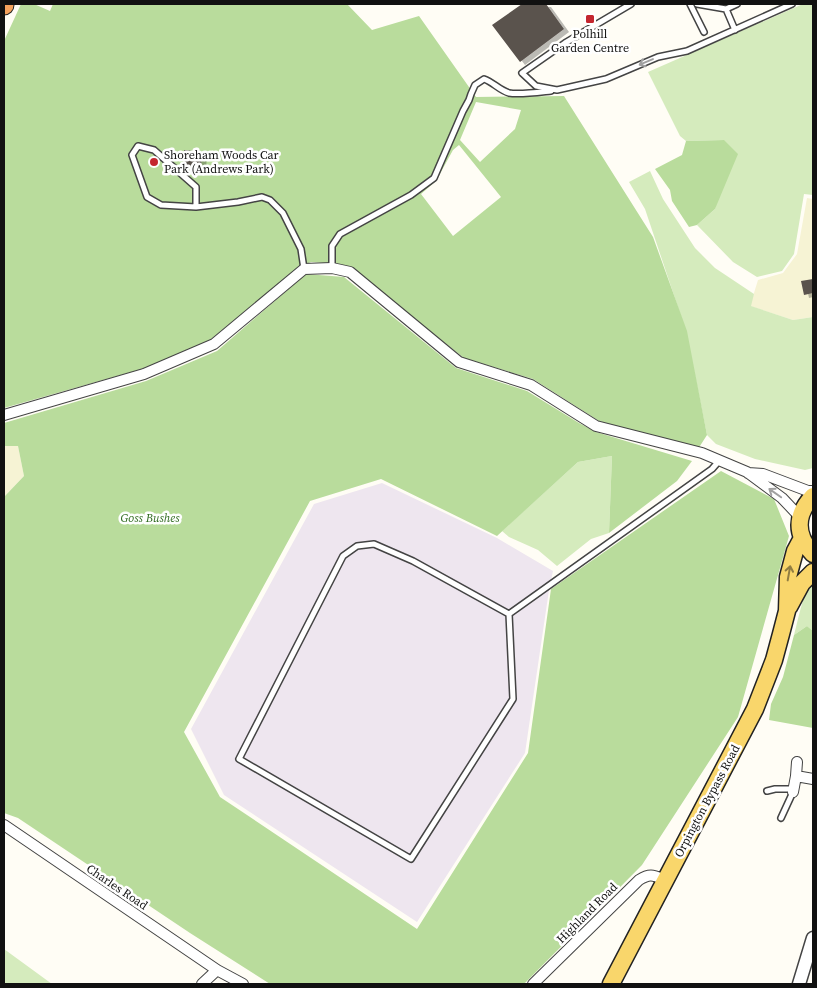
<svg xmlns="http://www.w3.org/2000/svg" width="817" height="988" font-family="'Source Serif 4',serif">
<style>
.industrial{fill:#eee6ef}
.farmland{fill:#f6f3d4}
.green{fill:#d5ebbd}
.forest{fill:#b9dc9c;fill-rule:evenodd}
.building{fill:#5a524d;filter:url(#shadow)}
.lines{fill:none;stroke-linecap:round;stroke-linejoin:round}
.service-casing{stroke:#444;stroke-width:8}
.minor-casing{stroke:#444;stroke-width:12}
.tertiary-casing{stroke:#444;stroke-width:15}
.primary-casing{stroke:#222;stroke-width:19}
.motorway-casing{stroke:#222;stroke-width:21}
.service{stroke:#fff;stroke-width:5}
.minor{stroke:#fff;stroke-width:10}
.tertiary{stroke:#fff;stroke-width:12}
.primary{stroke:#f9d66b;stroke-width:16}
.motorway{stroke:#f5a25d;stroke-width:19}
.oneway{stroke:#a0a0a0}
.oneway2{stroke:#917d42}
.poi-dot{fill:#c4262e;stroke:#fff;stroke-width:2}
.labels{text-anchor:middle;stroke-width:5;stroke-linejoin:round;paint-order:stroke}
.poi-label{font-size:12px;fill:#111;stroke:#fff}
.park-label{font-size:12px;font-style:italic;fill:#2f6b1f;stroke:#fff}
.street-label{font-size:12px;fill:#111;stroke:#fff}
</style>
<defs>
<filter id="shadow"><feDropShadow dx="5" dy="3" stdDeviation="0" flood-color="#0004"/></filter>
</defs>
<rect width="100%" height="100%" fill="#fffdf5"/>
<path class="industrial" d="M 382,483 L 497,538 L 553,571 L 549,590 L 525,753 L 417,922 L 224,795 L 191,729 L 314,504 Z"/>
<path class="farmland" d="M 807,198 L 813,199 L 813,317 L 793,320 L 750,306 L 758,280 L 783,273 L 797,254 Z
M 4,445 L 18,446 L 24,476 L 4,497 Z"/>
<path class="green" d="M 803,4 L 813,4 L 813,195 L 804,194 L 794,254 L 782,271 L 757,277 L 733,262 L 697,225 L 715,209 L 724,140 L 686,141 L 680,136 L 648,72 Z
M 650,171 L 663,199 L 695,248 L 715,268 L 754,294 L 751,306 L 793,320 L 813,317 L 813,468 L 805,470 L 755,459 L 716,444 L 707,435 L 686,331 L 645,209 L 629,182 Z
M 612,456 L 609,533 L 591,539 L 557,566 L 538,550 L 509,537 L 502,531 L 578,462 Z
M 813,582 L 813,631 L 807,626 L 794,635 C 798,622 803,590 813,582 Z
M 4,949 L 52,984 L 4,984 Z"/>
<path class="forest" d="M 21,4 L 34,4 L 50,11 L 53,4 L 347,4 L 372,30 L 419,16 L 476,97 L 564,96 L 653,237 L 687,331 L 707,435 L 698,449 L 599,421 L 533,379 L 464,358 L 351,269 L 337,264 L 311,262 L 298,268 L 210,340 L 149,367 L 4,408 L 4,41 ZM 476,102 L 521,110 L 515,129 L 480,162 L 460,140 ZM 459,145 L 501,197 L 453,236 L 421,194 L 436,181 L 453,150 Z
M 724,140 L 738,154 L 715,209 L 697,225 L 689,227 L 672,201 L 670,190 L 655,169 L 682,155 L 686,141 Z
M 306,274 L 344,277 L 456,368 L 527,391 L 579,423 L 596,432 L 692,461 L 677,481 L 609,533 L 612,456 L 578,462 L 497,536 L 381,479 L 310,501 L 184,732 L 220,797 L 417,929 L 528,753 L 551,589 L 721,471 L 774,499 L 789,536 L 738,717 L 642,865 L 524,984 L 270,984 L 190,933 L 18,818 L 4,813 L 4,497 L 24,476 L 18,446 L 4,446 L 4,423 L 146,381 L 217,351 Z
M 807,626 L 813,631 L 813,728 L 769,720 L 771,704 L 783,677 L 794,635 Z"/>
<path class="building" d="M 522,4 L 546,4 L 564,29 L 520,62 L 492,25 Z
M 184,150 L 202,152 L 201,166 L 185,166 Z
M 813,279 L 813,293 L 804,295 L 801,281 Z"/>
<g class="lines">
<defs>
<path id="service" d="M 631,4 L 565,43 L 522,73 L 536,86 L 557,90 L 606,79 L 658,57 L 687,51 L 792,4
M 690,4 L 704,32
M 697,4 L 726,9 L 735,30
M 726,9 L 737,4
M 196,207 L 196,187 L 154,150 L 138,146 L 132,155 L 147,197 L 161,205 L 196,207 L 238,202 L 262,197 L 270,200 L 283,213 L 301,249 L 304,269
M 332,268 L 332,246 L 340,234 L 411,195 L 434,178 L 463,111 L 469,100 L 471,94 L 475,85 L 484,79 C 493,82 499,90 509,93 C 519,95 541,92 551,91
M 374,544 L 413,561 L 509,614 L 513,699 L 411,859 L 239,759 L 343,556 L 357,546 Z
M 509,614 L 712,469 L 719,461
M 767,791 L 775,789 L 793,789
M 781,818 L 793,792"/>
<path id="minor" d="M 4,415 L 144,374 L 214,344 L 304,269 L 332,268 L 350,272 L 459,362 L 531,385 L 596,426 L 702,453 L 747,472 L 782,498 L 800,517
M 748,473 L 763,474 L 808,491 L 813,491
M 796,776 L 813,779
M 793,792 L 796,776 L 797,762
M 4,825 L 217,970
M 202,984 L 217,970 L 243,984
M 533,984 L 639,880 C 650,873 653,875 665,880"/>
<path id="tertiary" d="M 799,984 L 813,938"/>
<path id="primary" d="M 813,496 C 795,515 795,535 813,554
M 789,607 L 802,583 L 813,572
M 611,984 L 755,709 L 774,660 L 781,634 L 787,611 L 788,577 L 791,566 L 795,551 L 802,538"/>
<path id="motorway" d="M 4,5 L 4,4"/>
</defs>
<use href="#service" class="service-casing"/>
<use href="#minor" class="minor-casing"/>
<use href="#tertiary" class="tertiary-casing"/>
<use href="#primary" class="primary-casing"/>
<use href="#motorway" class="motorway-casing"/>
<use href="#service" class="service"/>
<use href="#minor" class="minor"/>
<use href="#tertiary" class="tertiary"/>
<use href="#primary" class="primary"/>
<use href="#motorway" class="motorway"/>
</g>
<defs><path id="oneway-shaft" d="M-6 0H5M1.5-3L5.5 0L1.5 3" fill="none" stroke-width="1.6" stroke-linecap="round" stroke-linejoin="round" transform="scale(1.25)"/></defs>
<g class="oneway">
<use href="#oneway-shaft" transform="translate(646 62) rotate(157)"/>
<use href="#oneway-shaft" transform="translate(775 493) rotate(-145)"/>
</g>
<use class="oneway2" href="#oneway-shaft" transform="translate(789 573) rotate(-80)"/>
<g class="poi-dot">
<rect x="585" y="14" width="10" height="10" rx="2.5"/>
<circle cx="154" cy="162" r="5"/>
</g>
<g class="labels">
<g class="poi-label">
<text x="590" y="38">Polhill<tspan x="590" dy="14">Garden Centre</tspan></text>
<text x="164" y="159" text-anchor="start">Shoreham Woods Car<tspan x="164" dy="14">Park (Andrews Park)</tspan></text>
</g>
<g class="park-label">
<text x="150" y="522">Goss Bushes</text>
</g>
<g class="street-label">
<text transform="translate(707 801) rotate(-62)" y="4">Orpington Bypass Road</text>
<text transform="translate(117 887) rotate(34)" y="4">Charles Road</text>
<text transform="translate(587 913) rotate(-45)" y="4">Highland Road</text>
</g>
</g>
<rect width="817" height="988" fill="none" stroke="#111111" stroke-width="10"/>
</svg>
